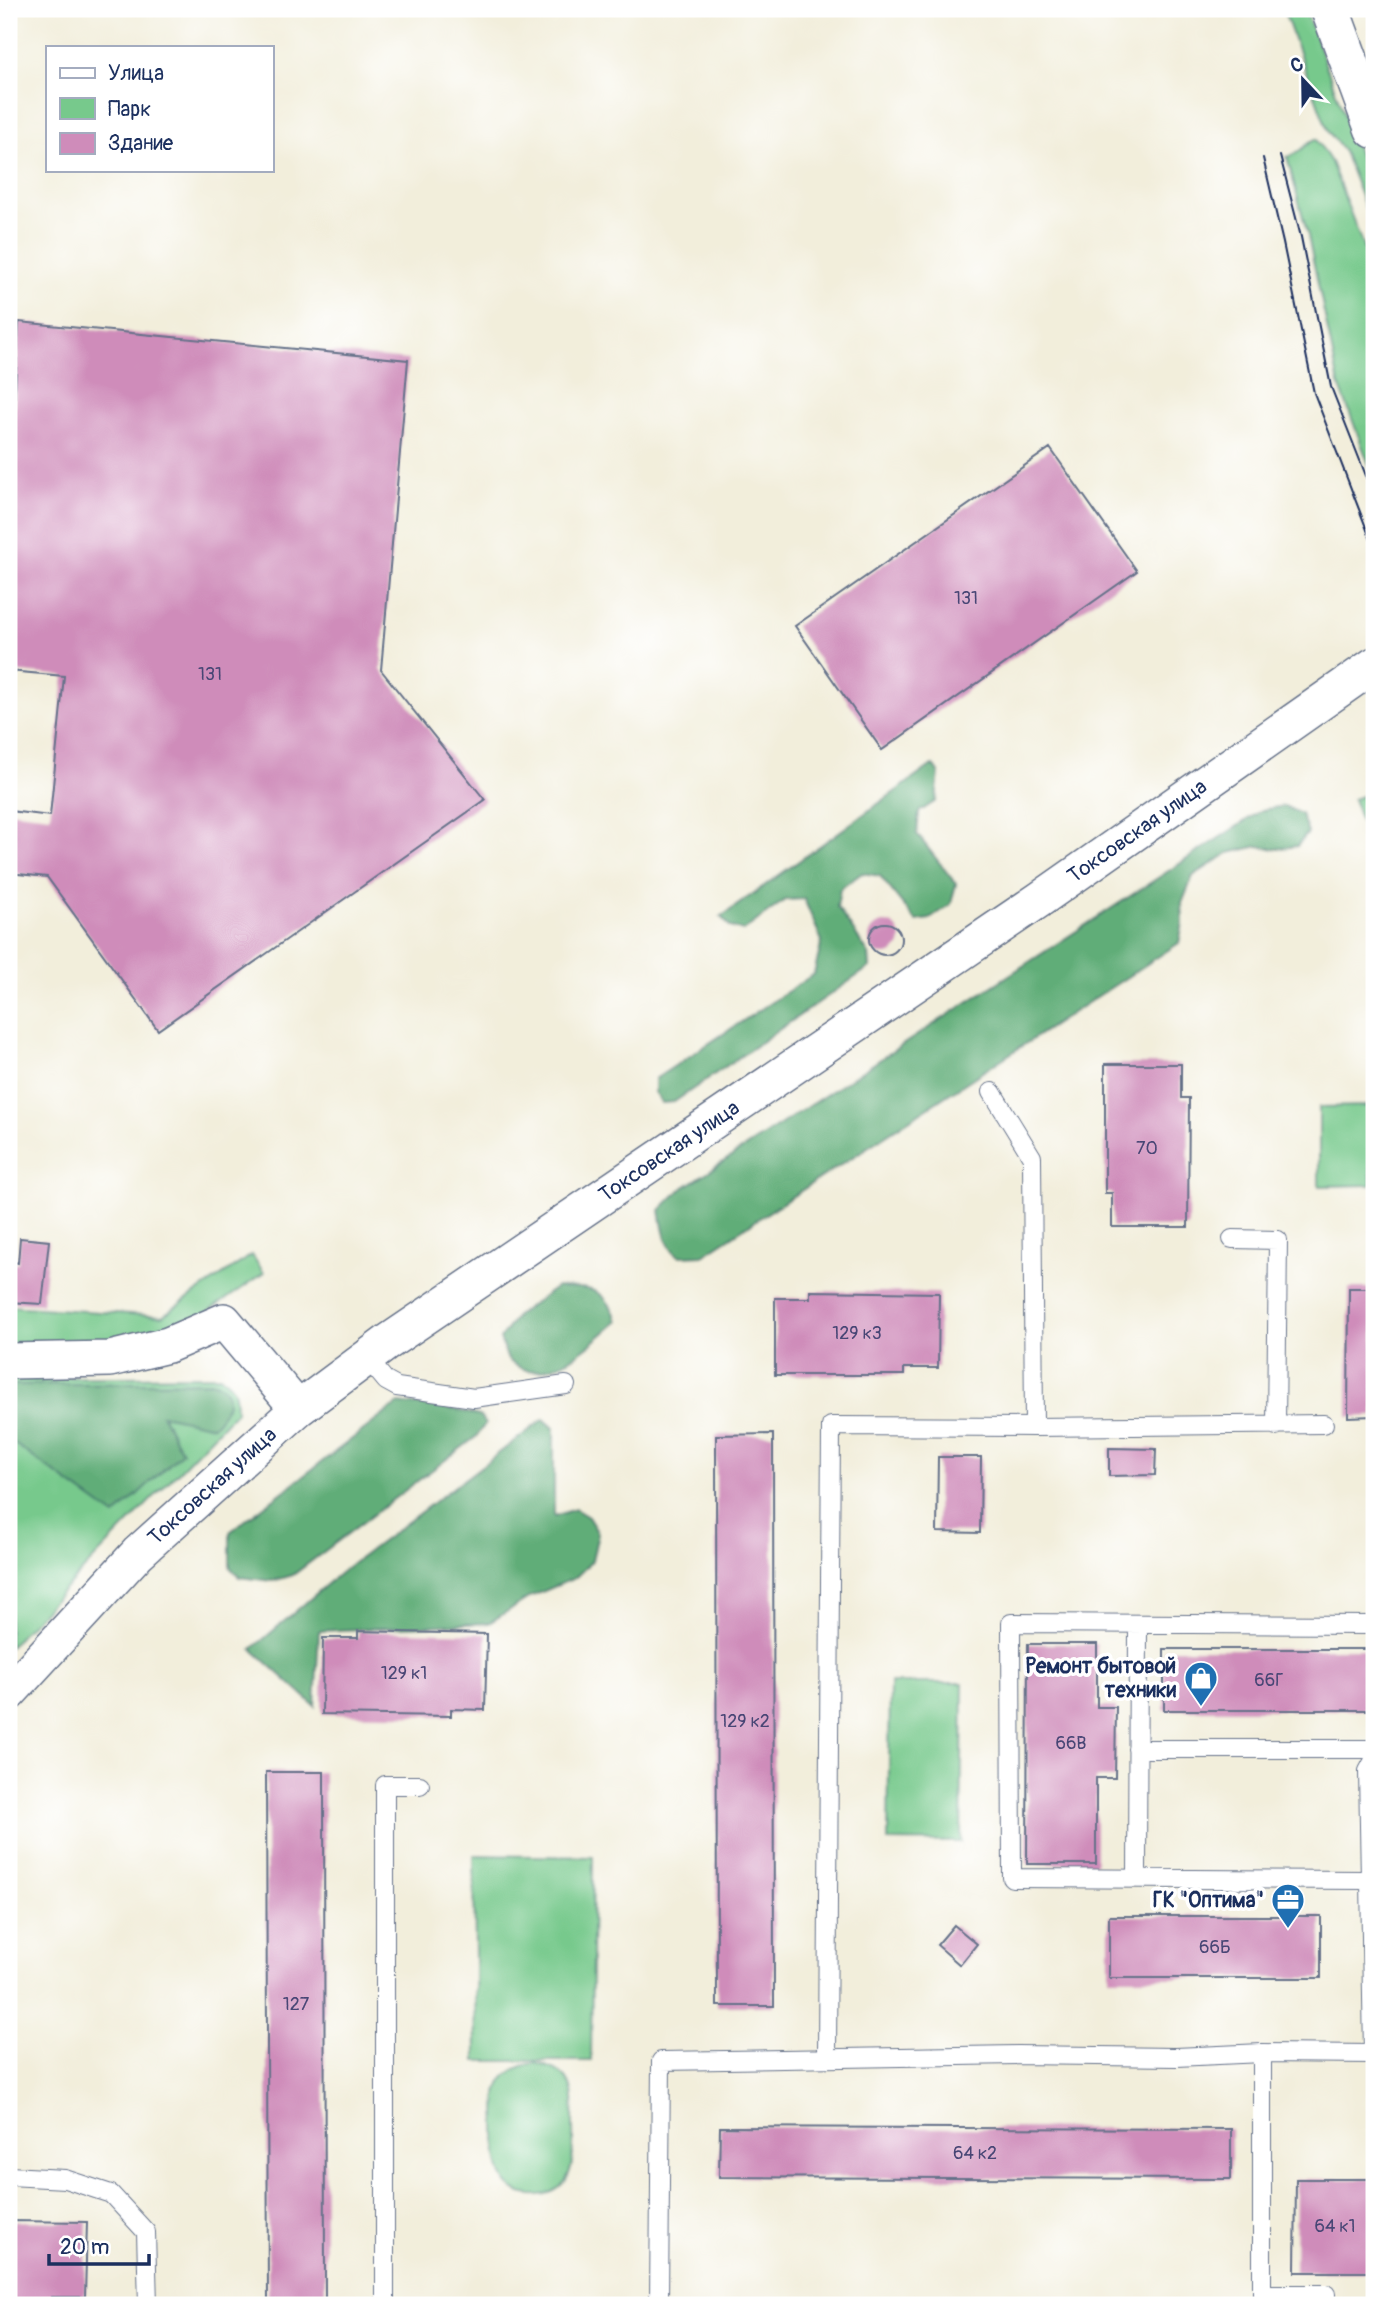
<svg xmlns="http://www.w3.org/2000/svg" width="1383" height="2314" font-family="Pangolin,sans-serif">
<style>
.green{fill:#77c98c;stroke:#497c75;stroke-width:2}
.forest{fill:#61ad78;stroke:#3e6e6b;stroke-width:2}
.building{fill:#cf8cba}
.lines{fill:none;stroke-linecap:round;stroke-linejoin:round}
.lane-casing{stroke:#66728a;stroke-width:20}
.street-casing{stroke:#66728a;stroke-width:38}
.secondary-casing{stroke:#66728a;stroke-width:41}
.lane{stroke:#fff;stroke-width:18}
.street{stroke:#fff;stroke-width:35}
.secondary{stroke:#fff;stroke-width:38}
.tram{stroke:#1b2f5e;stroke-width:2}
.labels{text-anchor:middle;stroke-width:7;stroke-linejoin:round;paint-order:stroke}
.number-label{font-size:18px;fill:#484675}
.street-label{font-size:21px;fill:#1b2f5e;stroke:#fff}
.poi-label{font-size:21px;font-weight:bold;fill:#1b2f5e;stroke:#fff;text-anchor:end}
</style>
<rect width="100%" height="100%" fill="#fff"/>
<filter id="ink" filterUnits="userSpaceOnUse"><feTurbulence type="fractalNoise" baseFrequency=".0143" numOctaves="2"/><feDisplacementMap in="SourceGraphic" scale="14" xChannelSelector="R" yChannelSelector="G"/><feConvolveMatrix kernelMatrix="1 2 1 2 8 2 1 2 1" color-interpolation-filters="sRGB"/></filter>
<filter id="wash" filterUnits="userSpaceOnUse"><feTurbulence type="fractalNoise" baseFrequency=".00686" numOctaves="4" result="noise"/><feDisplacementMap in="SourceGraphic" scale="28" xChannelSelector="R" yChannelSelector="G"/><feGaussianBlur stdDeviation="1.57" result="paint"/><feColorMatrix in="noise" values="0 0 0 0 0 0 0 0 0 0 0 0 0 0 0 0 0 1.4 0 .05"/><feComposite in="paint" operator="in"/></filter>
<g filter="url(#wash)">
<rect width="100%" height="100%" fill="#f2eedb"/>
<path class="green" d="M 1283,9 L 1305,9 L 1374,195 L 1374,230 L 1344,152 L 1328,131 Z
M 1316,139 L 1331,162 L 1374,275 L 1374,478 L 1339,384 L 1308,236 L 1287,157 C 1298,155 1305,144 1316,139 Z
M 1374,792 L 1374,857 L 1353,799 Z
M 1370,1106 L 1371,1185 L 1319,1186 L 1319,1107 Z
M 252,1255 L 264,1273 L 206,1313 L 151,1335 L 92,1347 L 16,1351 L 9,1342 L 9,1306 L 162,1316 Z
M 220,1376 C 236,1387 236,1392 236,1412 L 9,1647 L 9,1378 Z
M 890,1683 L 963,1683 L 961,1842 L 888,1841 Z
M 474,1855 L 593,1857 L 591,2061 L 476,2061 Z
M 536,2063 C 547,2066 557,2069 565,2077 C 576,2090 573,2107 573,2123 C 573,2151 578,2192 539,2195 C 495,2198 496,2156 496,2125 C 497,2108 493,2087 507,2075 C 516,2067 525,2065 536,2063 Z"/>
<path class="forest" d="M 932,765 L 939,772 L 936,801 L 919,812 L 917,834 L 956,884 L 951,904 L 930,919 L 916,921 L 880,876 L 862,873 L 840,889 L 837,907 L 869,954 L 870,967 L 674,1102 L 662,1103 L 655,1092 L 655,1079 L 814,974 L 822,941 L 804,899 L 785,900 L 743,931 L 730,927 L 721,917 Z
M 1284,806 L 1301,814 L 1308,833 L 1297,846 L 1275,849 L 1259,846 L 1229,853 L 1193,876 L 1182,903 L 1183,923 L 1179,943 L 703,1255 L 679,1256 C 664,1245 663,1228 660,1210 L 680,1190 L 1262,810 Z
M 557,1287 C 591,1288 604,1286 618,1321 C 594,1341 557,1379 523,1369 C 518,1367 512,1363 508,1360 L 500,1339 L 517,1315 Z
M 216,1382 C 238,1395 226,1412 213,1426 L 162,1415 L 182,1452 L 115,1516 L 9,1440 L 9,1385 Z
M 399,1403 L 457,1410 L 480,1416 L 485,1424 L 477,1436 L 293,1575 L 273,1581 L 239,1577 L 230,1567 L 230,1532 Z
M 544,1419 L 554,1428 L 554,1516 L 575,1509 L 588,1517 L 598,1533 L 592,1561 L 575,1578 L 530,1597 L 489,1623 L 319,1631 L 315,1706 L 252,1649 L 340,1573 Z"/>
<g id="blocks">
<path class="building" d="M 19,322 L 408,360 L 381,670 L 485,800 L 158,1030 L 47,877 L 9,873 L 9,811 L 50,816 L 64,676 L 9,671 L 9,492 Z
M 1050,448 L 1137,571 L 882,750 L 795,626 Z
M869 939a16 16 0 1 1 32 0a16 16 0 1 1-32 0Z
M 1105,1064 L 1181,1064 L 1181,1098 L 1189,1098 L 1188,1227 L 1112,1227 L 1112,1193 L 1105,1193 Z
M 20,1238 L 49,1241 L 42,1304 L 9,1302 L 9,1261 L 18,1263 Z
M 1349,1288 L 1374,1288 L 1374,1416 L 1348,1417 Z
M 810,1291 L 939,1293 L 938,1368 L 904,1368 L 904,1375 L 775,1375 L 775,1298 L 810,1298 Z
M 773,1434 L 774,2006 L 717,2006 L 716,1435 Z
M 1109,1448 L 1156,1449 L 1155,1475 L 1109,1476 Z
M 938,1457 L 981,1457 L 980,1533 L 937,1532 Z
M 358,1631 L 487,1634 L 485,1710 L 451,1709 L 451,1716 L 322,1714 L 323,1638 L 358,1638 Z
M 1028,1644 L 1097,1644 L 1097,1707 L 1116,1707 L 1115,1778 L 1096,1778 L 1096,1864 L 1027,1864 Z
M 1164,1649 L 1374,1649 L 1374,1710 L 1164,1710 Z
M 266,1772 L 324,1772 L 325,2305 L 268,2305 Z
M 1109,1916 L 1321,1916 L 1321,1978 L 1109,1978 Z
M 954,1925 L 977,1944 L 960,1965 L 937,1945 Z
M 720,2127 L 1231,2129 L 1231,2179 L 719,2177 Z
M 1296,2179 L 1374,2179 L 1374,2272 L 1295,2272 Z
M 9,2221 L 87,2222 L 85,2297 L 51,2297 L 51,2304 L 9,2304 Z"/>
</g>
</g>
<g filter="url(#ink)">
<use href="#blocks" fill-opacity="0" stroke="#66728a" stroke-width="2"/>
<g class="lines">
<defs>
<path id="lane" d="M 992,1092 L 1032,1157 L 1034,1427
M 1232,1239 L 1278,1240 L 1276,1426
M 367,1358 L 386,1381 L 397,1387 L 474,1398 L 566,1385
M 1137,1749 L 1374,1749
M 1137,1878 L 1138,1624
M 1370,1880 L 1368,1771 L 1374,1760
M 1262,2053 L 1262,2294 L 1326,2294 L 1326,2305
M 1373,2054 L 1370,1880 L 1012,1878 L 1011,1623 L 1374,1625
M 827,2058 L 831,1426 L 1034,1427 L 1324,1424
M 9,2176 L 65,2179 L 111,2194 L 146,2232 L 148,2305
M 385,2305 L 385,1785 L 420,1785
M 659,2305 L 661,2061 L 1017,2055 L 1176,2057 L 1262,2053 L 1374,2054"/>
<path id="street" d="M 9,1361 L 110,1359 L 168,1345 L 224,1321 L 298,1409
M 9,1693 L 138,1553 L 298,1409 L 388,1342 L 1039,900 L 1374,665"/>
<path id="secondary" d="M 1330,9 L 1374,129"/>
</defs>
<use href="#lane" class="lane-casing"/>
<use href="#street" class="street-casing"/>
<use href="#secondary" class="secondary-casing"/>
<use href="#lane" class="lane"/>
<use href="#street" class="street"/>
<use href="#secondary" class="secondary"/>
<path class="tram" d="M 1280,156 L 1301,237 L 1331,387 L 1374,496
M 1263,158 L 1283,243 L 1314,393 L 1374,548"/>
</g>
</g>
<defs>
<symbol id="shop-pin" viewBox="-11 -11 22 30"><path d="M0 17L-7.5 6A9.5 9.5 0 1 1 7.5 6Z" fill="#1f6fb2" stroke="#fff"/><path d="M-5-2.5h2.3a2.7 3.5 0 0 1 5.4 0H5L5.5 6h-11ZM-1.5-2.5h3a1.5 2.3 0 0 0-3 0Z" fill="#fff"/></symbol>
<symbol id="office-pin" viewBox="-11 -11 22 30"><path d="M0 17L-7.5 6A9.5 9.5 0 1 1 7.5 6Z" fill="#1f6fb2" stroke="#fff"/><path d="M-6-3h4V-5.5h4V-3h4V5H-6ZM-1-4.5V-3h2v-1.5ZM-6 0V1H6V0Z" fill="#fff"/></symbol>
</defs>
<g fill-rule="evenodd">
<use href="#shop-pin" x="1182" y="1659" width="38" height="52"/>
<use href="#office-pin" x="1269" y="1881" width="38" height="52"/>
</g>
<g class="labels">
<g class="number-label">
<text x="966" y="604">131</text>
<text x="210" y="680">131</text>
<text x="1147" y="1154">70</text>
<text x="857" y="1339">129 к3</text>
<text x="404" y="1679">129 к1</text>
<text x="1269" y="1686">66Г</text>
<text x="745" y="1727">129 к2</text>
<text x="1071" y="1749">66В</text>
<text x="1215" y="1953">66Б</text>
<text x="296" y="2010">127</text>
<text x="975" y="2159">64 к2</text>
<text x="1335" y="2232">64 к1</text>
</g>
<g class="street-label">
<text transform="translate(1137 831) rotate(-35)" y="7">Токсовская улица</text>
<text transform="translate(669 1151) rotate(-34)" y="7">Токсовская улица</text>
<text transform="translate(212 1486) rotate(-42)" y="7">Токсовская улица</text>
</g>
<g class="poi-label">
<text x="1176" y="1673">Ремонт бытовой<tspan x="1176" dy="24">техники</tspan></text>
<text x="1264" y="1907">ГК "Оптима"</text>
</g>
</g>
<rect width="1383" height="2314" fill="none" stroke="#fff" stroke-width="35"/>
<rect x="46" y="46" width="228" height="126" fill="#ffffff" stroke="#a4acbf" stroke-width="2"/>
<rect x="60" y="68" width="35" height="10" fill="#ffffff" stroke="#a4acbf" stroke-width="2"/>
<text x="108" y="80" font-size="21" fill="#1b2f5e">Улица</text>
<rect x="60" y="98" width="35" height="21" fill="#77c98c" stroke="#a4acbf" stroke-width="2"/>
<text x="108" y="116" font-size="21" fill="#1b2f5e">Парк</text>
<rect x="60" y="133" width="35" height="21" fill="#cf8cba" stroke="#a4acbf" stroke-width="2"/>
<text x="108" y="150" font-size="21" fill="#1b2f5e">Здание</text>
<g transform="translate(1303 80) rotate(338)" stroke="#ffffff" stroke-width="5" paint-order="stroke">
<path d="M0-5L12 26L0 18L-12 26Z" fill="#1b2f5e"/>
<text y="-10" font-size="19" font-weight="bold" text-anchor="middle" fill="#1b2f5e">С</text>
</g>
<path d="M49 2254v10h100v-10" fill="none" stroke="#1b2f5e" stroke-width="3.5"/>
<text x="60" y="2254" font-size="21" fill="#1b2f5e" stroke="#ffffff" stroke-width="5" paint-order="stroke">20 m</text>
</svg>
